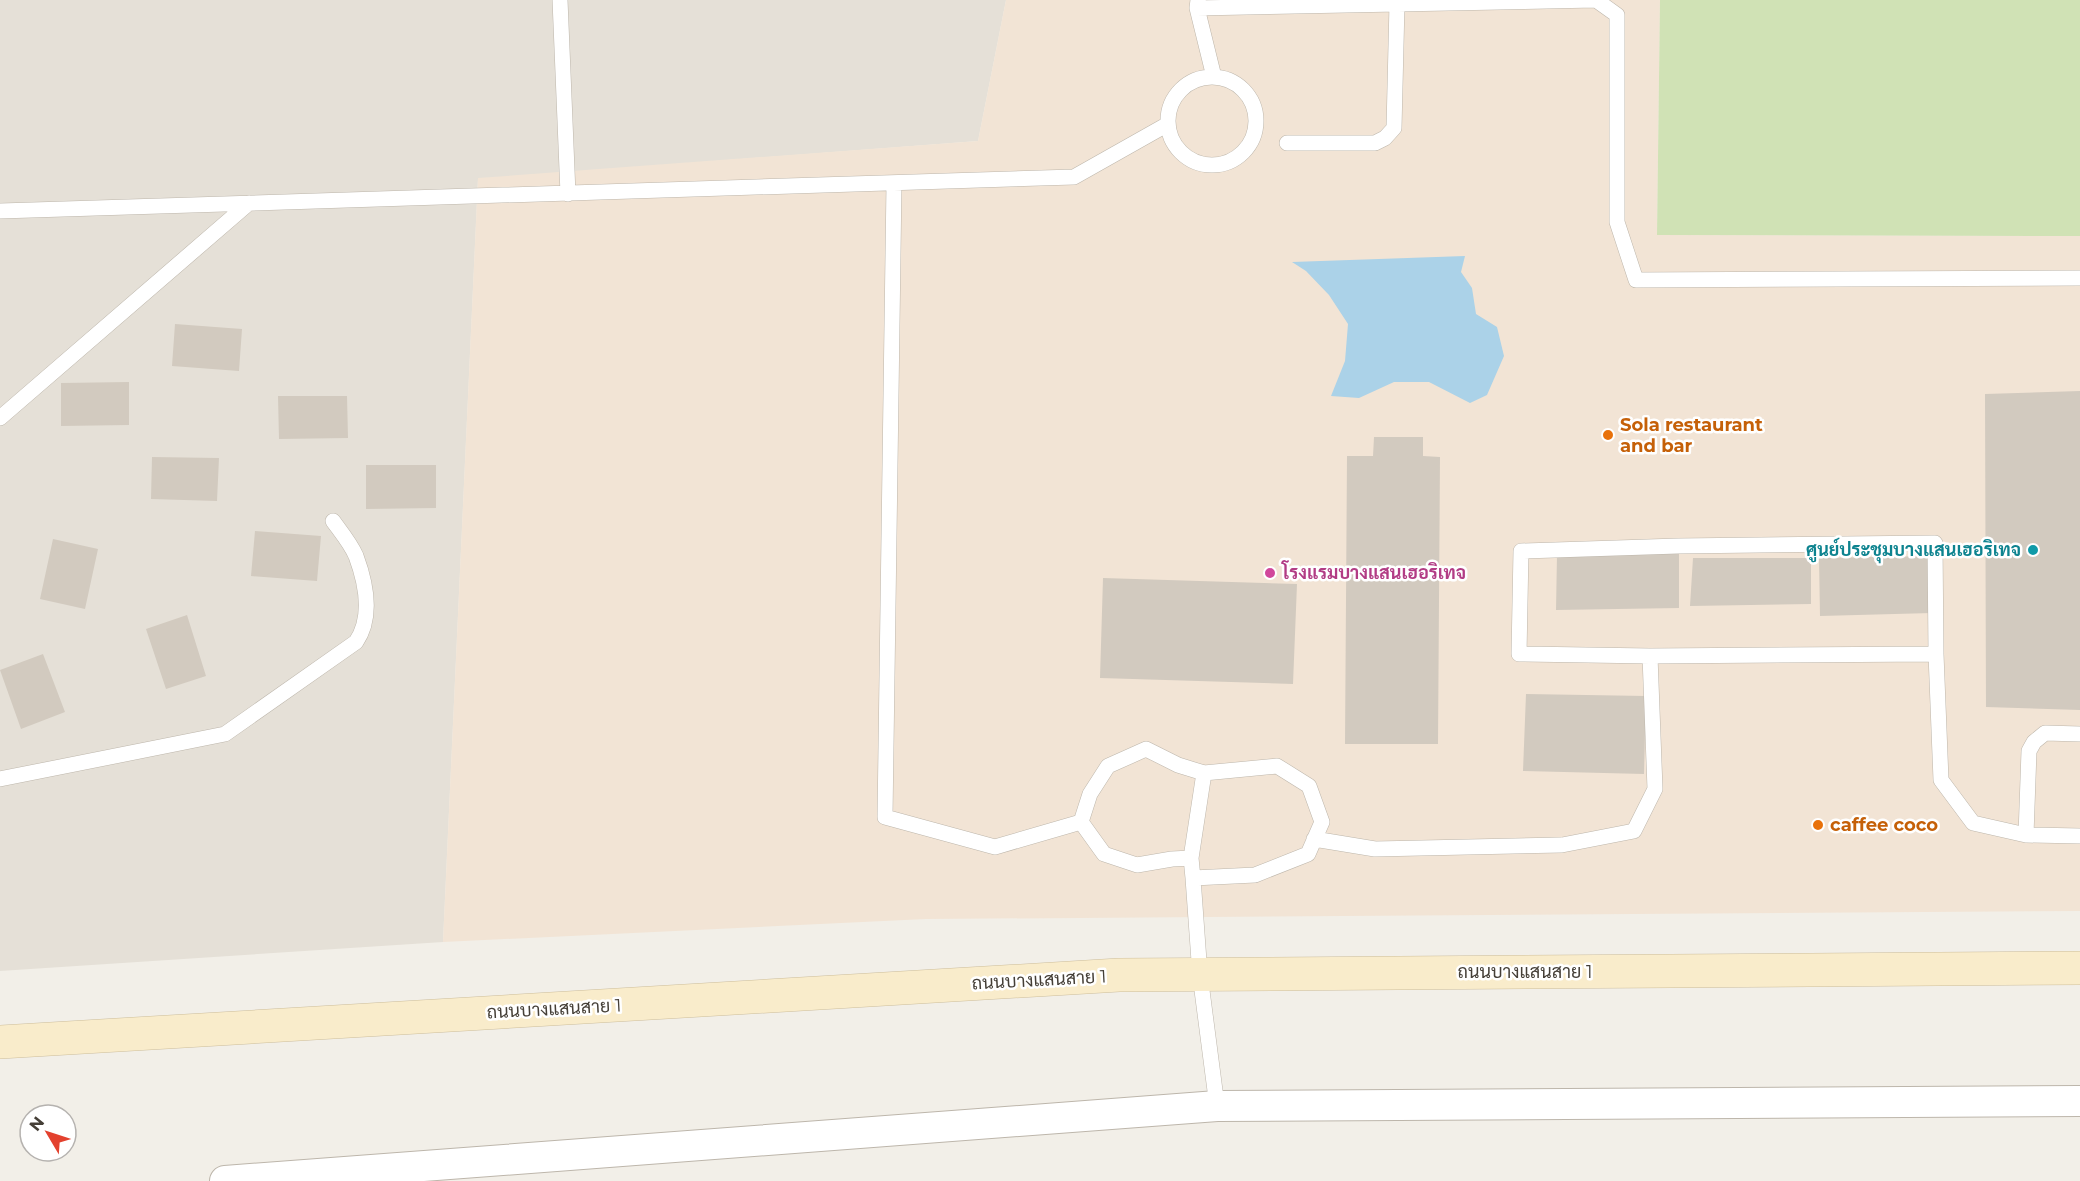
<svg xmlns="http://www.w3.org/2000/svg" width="2080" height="1181" font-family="Montserrat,Sarabun,sans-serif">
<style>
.residential{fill:#e5e0d7}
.commercial{fill:#f2e4d5}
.green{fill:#d0e2b5}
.water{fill:#abd2e8}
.building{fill:#d2cabf}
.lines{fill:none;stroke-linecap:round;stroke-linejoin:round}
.lane-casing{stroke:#bdb6ab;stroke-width:16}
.street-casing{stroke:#bdb6ab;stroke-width:32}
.secondary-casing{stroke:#cdbe9c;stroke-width:34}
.lane{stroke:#fff;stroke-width:15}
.street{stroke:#fff;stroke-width:30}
.secondary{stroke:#f9eccb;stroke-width:33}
.food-dot{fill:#e8710a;stroke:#fff;stroke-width:2}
.culture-dot{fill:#0f9aa8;stroke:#fff;stroke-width:2}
.hotel-dot{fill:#d1479c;stroke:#fff;stroke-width:2}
.labels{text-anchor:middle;stroke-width:5;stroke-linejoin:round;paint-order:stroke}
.food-label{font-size:18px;font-weight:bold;fill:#c56008;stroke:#fff;text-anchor:start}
.culture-label{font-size:18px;font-weight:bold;fill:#0d838f;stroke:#fff;text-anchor:end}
.hotel-label{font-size:18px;font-weight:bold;fill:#b23c85;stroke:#fff;text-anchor:start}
.street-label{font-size:18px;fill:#453f37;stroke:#fff}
</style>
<rect width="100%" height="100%" fill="#f2efe8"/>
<path class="residential" d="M 0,0 L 1006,0 L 978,141 L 478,179 L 443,942 L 0,971 Z"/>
<path class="commercial" d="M 1006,0 L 1660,0 L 1657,235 L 2080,236 L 2080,911 L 926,919 L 443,942 L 478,178 L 978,141 Z"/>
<path class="green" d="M 1660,0 L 2080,0 L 2080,236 L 1657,235 Z"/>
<path class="water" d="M 1465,256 L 1461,272 L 1472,288 L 1476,314 L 1497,327 L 1504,356 L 1487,395 L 1470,403 L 1429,382 L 1394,382 L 1359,398 L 1331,396 L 1345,361 L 1348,324 L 1329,295 L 1306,271 L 1292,262 Z"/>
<path class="building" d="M 175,324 L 242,329 L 239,371 L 172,366 Z
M 129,382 L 129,425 L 61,426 L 61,383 Z
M 2080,391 L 2080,710 L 1986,707 L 1985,394 Z
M 278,396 L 347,396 L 348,438 L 279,439 Z
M 1374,437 L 1423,437 L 1423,456 L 1440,457 L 1438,744 L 1345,744 L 1347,456 L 1373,456 Z
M 152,457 L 219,458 L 217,501 L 151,499 Z
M 366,465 L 436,465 L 436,508 L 366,509 Z
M 255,531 L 321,536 L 317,581 L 251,576 Z
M 53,539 L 98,549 L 85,609 L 40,599 Z
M 1679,553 L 1679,608 L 1556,610 L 1557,555 Z
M 1930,556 L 1932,613 L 1820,616 L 1819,558 Z
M 1693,558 L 1811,558 L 1811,604 L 1690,606 Z
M 1103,578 L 1297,584 L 1293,684 L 1100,678 Z
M 187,615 L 206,676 L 166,689 L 146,629 Z
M 43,654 L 65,712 L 21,729 L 0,670 Z
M 1526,694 L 1646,696 L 1644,774 L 1523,771 Z"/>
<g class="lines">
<defs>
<path id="lane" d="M 560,0 L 568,194
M 1198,0 L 1197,8 L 1214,77
M 1596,0 L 1617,15 L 1617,222 L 1636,280 L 2080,278
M 1197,8 L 1595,0
M1168 121a44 44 0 1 1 88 0a44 44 0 1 1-88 0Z
M 1287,143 L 1375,143 L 1385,138 L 1394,128 L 1397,4
M 894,184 L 885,817 L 995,847 L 1081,822
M 0,211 L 1074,177 L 1168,124
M 0,418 L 249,203
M 1935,543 L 1936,654 L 1650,656 L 1519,654 L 1521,551 L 1678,546 Z
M 1936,654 L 1941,780 L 1973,823 L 2026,835 L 2080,836
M 0,779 L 225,734 L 356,642 C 373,617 366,583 356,556 C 351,544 341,532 333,521
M 2026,835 L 2029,751 L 2034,742 L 2045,733 L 2080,734
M 1314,839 L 1375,849 L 1562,845 L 1634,831 L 1655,789 L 1650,656
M 1191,858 L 1172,859 L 1137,865 L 1104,854 L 1081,822 L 1090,794 L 1108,766 L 1146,749 L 1178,765 L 1204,773
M 1193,878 L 1191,858 L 1204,773 L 1277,766 L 1309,786 L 1322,822 L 1308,854 L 1255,875 L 1193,878 L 1200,975 L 1217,1106"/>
<path id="street" d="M 225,1181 L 1217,1106 L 2080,1101"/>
<path id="secondary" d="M 0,1042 L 1119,975 L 2080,968"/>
</defs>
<use href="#lane" class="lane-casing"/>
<use href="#street" class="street-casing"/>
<use href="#secondary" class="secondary-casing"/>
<use href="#lane" class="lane"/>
<use href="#street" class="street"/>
<use href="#secondary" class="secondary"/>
</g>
<g class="food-dot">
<circle cx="1608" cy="435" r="6"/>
<circle cx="1818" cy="825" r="6"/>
</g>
<circle class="culture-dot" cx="2033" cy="550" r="6"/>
<circle class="hotel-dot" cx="1270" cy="573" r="6"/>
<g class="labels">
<g class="food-label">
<text x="1620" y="431">Sola restaurant<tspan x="1620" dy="21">and bar</tspan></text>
<text x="1830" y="831">caffee coco</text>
</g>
<g class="culture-label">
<text x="2021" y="556">ศูนย์ประชุมบางแสนเฮอริเทจ</text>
</g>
<g class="hotel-label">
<text x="1282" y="579">โรงแรมบางแสนเฮอริเทจ</text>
</g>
<g class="street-label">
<text x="1525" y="978">ถนนบางแสนสาย 1</text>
<text transform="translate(1039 980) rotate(-3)" y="6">ถนนบางแสนสาย 1</text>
<text transform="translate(554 1009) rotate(-3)" y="6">ถนนบางแสนสาย 1</text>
</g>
</g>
<g transform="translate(48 1133) rotate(309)"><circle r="28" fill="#ffffff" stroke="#b5b2af" stroke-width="1.5"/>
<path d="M0-4.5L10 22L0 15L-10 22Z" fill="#e3412e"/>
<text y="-9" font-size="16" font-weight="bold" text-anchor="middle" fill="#453f37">N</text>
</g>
</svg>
